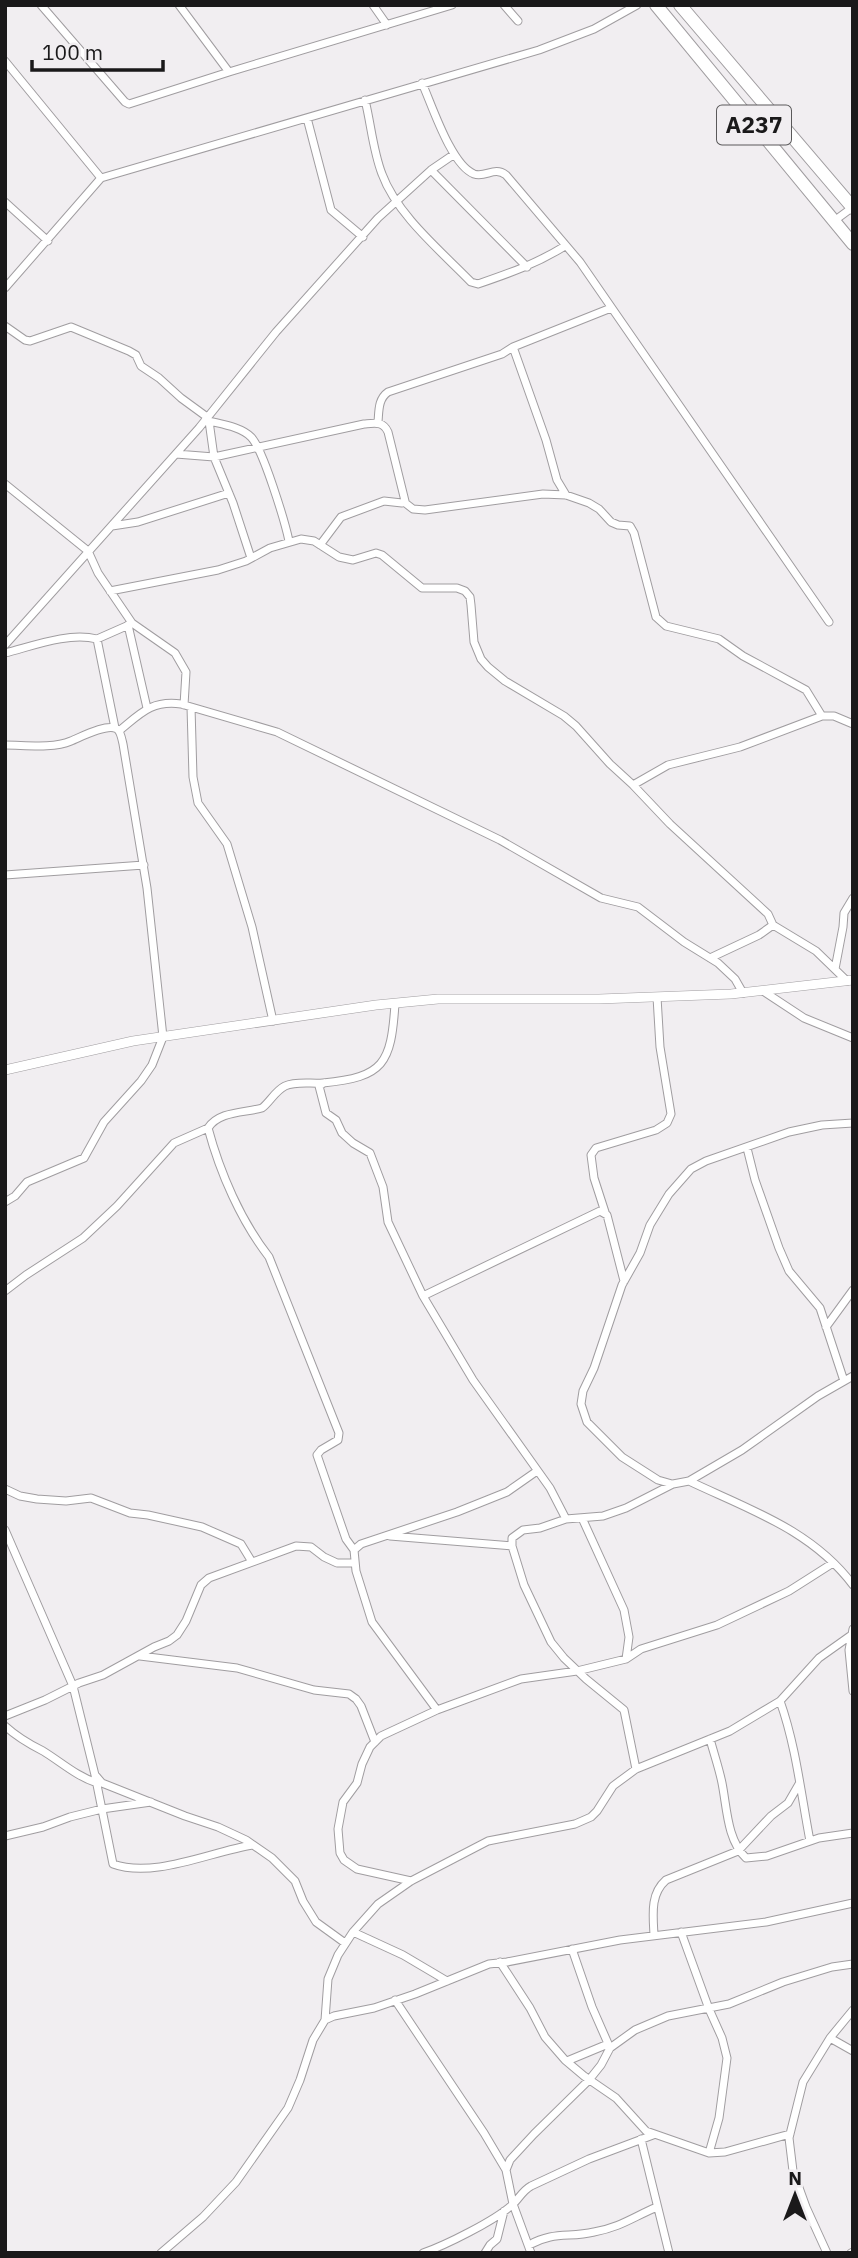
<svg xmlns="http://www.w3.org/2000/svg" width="858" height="2258" font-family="'IBM Plex Sans',sans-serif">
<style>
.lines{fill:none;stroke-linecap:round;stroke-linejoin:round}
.minor-casing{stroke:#a09da0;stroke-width:9}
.tertiary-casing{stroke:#a09da0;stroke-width:10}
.trunk-casing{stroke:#a09da0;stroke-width:14}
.minor{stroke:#fff;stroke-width:7}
.tertiary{stroke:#fff;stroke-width:9}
.trunk{stroke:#fff;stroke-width:12}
.labels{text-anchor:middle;stroke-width:5;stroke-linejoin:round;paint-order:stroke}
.shield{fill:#f1eef1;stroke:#5a595a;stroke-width:2}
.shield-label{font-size:23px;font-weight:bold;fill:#1a191a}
</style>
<rect width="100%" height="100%" fill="#f1eef1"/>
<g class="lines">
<defs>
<path id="minor" d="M 41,5 L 125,102 L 129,104 L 229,72 L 179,5
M 373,5 L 387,25
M 504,5 L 518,21
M 5,61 L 101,178 L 539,50 L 594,29 L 637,5
M 229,72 L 452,5
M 422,83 C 432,105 451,165 474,174 C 486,178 494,166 506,175 L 580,262 L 829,622
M 365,100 C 371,124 373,151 382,174 C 397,215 441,251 471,282 L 478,284 C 510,273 536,264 565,246
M 307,118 L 331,210 L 363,237
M 431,170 L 527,267
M 5,202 L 48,241
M 834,221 L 853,207
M 5,288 L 101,178
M 5,326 L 25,340 L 30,341 L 71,327 L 129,351 L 136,355 L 141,366 L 159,378 L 181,398 L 207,417
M 513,347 L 546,440 L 557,480 L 566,495
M 205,420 C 219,424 240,426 251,437 C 263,449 285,522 289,541
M 209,421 L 214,457 L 233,503 L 251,558
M 378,422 C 379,411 378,399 388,392 L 502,354 L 513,347 L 611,308
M 176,454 L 214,457 L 364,424 C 375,423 383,421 388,432 L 405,501 L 402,503 L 384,501 L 341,517 L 320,545
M 5,484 L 88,551 L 98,573 L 132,623 L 175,653 L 186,672 L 184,705
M 404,502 L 413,509 L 425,510 L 543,494 L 566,495 L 589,503 L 599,509 L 611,522 L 618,525 L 630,526 L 634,533 L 656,617 L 666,626 L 719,639 L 743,656 L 806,690 L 822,716
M 112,526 L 138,522 L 229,493
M 110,591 L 218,570 L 246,561 L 270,548 L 301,539 L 314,541 L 339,557 L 353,560 L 376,553 L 382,555 L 422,588 L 457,588 L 465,591 L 470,597 L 471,605 L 474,642 L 481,659 L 488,667 L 505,681 L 564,716 L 576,726 L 610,764 L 633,785 L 670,824 L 768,914 L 773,925 L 816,951 L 847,981
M 128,625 L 147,708
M 97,639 L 131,624
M 5,645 L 199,428 L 276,332 L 378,218 L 431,170 L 453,155
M 5,653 C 33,646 68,632 97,639 L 115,728
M 191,707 L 193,777 L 198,803 L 227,844 L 252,927 L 273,1021
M 119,731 C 140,714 151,700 181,704 L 277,732 L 500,840 L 601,898 L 638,907 L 684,942 L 718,963 L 735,979 L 743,993
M 5,745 C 25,745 52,749 71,741 C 81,737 107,723 117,729 C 121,732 122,740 123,744 L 147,888 L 163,1037 L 152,1065 L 141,1081 L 104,1122 L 84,1158 L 27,1182 L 15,1196 L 5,1202
M 633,785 L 668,765 L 740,747 L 822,716 L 834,716 L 853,724
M 5,875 L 144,865
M 710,958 L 759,935 L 773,925
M 835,969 L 843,927 L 844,913 L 853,898
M 763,991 L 804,1018 L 853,1038
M 324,1083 L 319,1086 L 326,1113 L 336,1120 L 342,1133 L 353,1143 L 370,1153 L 383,1187 L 388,1222 L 423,1296 L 473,1380 L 550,1488 L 566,1519
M 747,1148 L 755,1180 L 779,1248 L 789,1271 L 820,1308 L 844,1381
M 605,1212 L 594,1178 L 591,1155 L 596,1148 L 656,1130 L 667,1123 L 671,1114 L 660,1047 L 657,997
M 5,1291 L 26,1275 L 83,1238 L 117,1206 L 174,1143 L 208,1128
M 423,1296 L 600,1211 L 607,1215 L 624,1281
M 826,1327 L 853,1290
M 689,1481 C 748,1509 812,1530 853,1585
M 672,1484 L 658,1480 L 622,1457 L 587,1422 L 581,1404 L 583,1391 L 594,1368 L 622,1285 L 640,1253 L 650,1225 L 669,1194 L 691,1169 L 706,1161 L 789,1132 L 822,1125 L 853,1123
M 5,1489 L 20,1496 L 37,1499 L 66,1501 L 91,1498 L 130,1513 L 148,1515 L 202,1527 L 241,1544 L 252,1562
M 582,1518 L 624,1610 L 629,1637 L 626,1659
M 5,1530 L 73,1686 L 95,1775 L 113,1864 C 154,1879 212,1851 253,1845
M 390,1536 L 512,1546
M 354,1550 L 346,1539 L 317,1455 L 321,1450 L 338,1440 L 339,1433 L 269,1257 C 241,1221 220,1173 208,1128 C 219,1111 244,1113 262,1108 C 270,1102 275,1091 285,1086 C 296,1081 311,1084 323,1083 C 384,1077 391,1064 395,1004
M 853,1629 L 849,1650 L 853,1691
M 140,1656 L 237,1668 L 314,1690 L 349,1694 L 356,1699 L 361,1706 L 375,1742
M 780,1701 C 796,1746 801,1794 810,1841
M 437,1710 L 372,1622 L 356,1571 L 354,1550 L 361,1544 L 457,1512 L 507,1492 L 537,1471
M 5,1716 L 45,1700 L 79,1683 L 103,1675 L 154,1647 L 169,1641 L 177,1635 L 186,1621 L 201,1585 L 209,1578 L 296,1546 L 311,1547 L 324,1557 L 337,1563 L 354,1563
M 5,1726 C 17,1737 29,1744 43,1751 C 61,1762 76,1776 97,1783
M 710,1739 C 714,1754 719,1768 722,1783 C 727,1808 727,1840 746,1858 L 767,1856 L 819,1838 L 853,1833
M 636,1769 L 624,1710 L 586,1679 L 564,1658 L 551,1642 L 524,1585 L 512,1546 L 512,1538 L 523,1530 L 540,1528 L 566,1519 L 603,1516 L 626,1508 L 673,1484 L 689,1481 L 742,1450 L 818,1396 L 853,1376
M 96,1776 L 102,1783 L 185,1816 L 218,1827 L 246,1840 L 272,1858 L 295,1881 L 303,1901 L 316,1922 L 345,1943
M 5,1836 L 43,1827 L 70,1817 L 102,1809 L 151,1802
M 411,1881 L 357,1869 L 344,1860 L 340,1853 L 338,1829 L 343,1802 L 357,1783 L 362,1764 L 370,1747 L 381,1736 L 437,1710 L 521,1679 L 577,1671 L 626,1659 L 641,1649 L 717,1625 L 789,1591 L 833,1563
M 353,1932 L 403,1955 L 447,1981
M 681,1932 L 709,2009 L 722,2038 L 727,2058 L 719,2118 L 709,2153
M 654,1935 C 653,1915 650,1894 666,1880 L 738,1851 L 771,1816 L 788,1803 L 799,1784
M 572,1949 L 592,2007 L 610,2048
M 500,1962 L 530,2008 L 545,2037 L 565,2060 L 584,2076 L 616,2098 L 646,2131 L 709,2153 L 725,2152 L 790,2134
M 395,2000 L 484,2133 L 506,2170
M 325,2020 L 328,1979 L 338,1955 L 353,1932 L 378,1904 L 411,1881 L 488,1841 L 575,1824 L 591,1817 L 597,1811 L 613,1786 L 636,1769 L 730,1731 L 780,1701 L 819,1658 L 850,1636
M 830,2038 L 853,2051
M 567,2061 L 608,2044
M 641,2139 L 669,2253
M 529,2245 C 554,2231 569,2238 594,2232 C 621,2227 633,2217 657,2207
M 161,2253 L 203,2217 L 236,2182 L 288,2108 L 300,2080 L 313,2040 L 325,2020 L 334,2016 L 374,2008 L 415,1994 L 489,1964 L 507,1962 L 620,1940 L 766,1922 L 853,1903
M 423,2253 C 446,2245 494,2221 512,2205 C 519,2199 522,2191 531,2186 L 589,2159 L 653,2135
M 485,2253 L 490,2245 L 497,2239 L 504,2211
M 531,2253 L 513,2204 L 506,2170 L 510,2160 L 534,2134 L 589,2080 L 601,2065 L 610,2048 L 635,2030 L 668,2016 L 729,2004 L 783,1982 L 832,1967 L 853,1964
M 827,2253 L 806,2207 L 793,2171 L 789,2138 L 803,2082 L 830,2038 L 853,2010
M 851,2253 L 853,2252"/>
<path id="tertiary" d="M 5,1070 L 133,1041 L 376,1005 L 438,999 L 599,999 L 731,994 L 853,980"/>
<path id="trunk" d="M 656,5 L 853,244
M 680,5 L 853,208"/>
</defs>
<use href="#minor" class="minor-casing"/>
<use href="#tertiary" class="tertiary-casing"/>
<use href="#trunk" class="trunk-casing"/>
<use href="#minor" class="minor"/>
<use href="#tertiary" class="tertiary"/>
<use href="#trunk" class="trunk"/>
</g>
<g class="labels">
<rect class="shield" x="717" y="105.5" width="74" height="39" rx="5"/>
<g class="shield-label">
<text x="754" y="133">A237</text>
</g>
</g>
<rect width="858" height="2258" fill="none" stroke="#1a191a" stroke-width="14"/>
<g transform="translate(795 2195)" stroke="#f1eef1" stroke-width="5" paint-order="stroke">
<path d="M0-5L12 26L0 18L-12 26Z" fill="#1a191a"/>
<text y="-10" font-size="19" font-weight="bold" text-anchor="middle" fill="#1a191a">N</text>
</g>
<path d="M32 60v10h131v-10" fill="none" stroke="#1a191a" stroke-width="3.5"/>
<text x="42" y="60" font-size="21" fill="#1a191a" stroke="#f1eef1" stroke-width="5" paint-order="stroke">100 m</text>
</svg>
